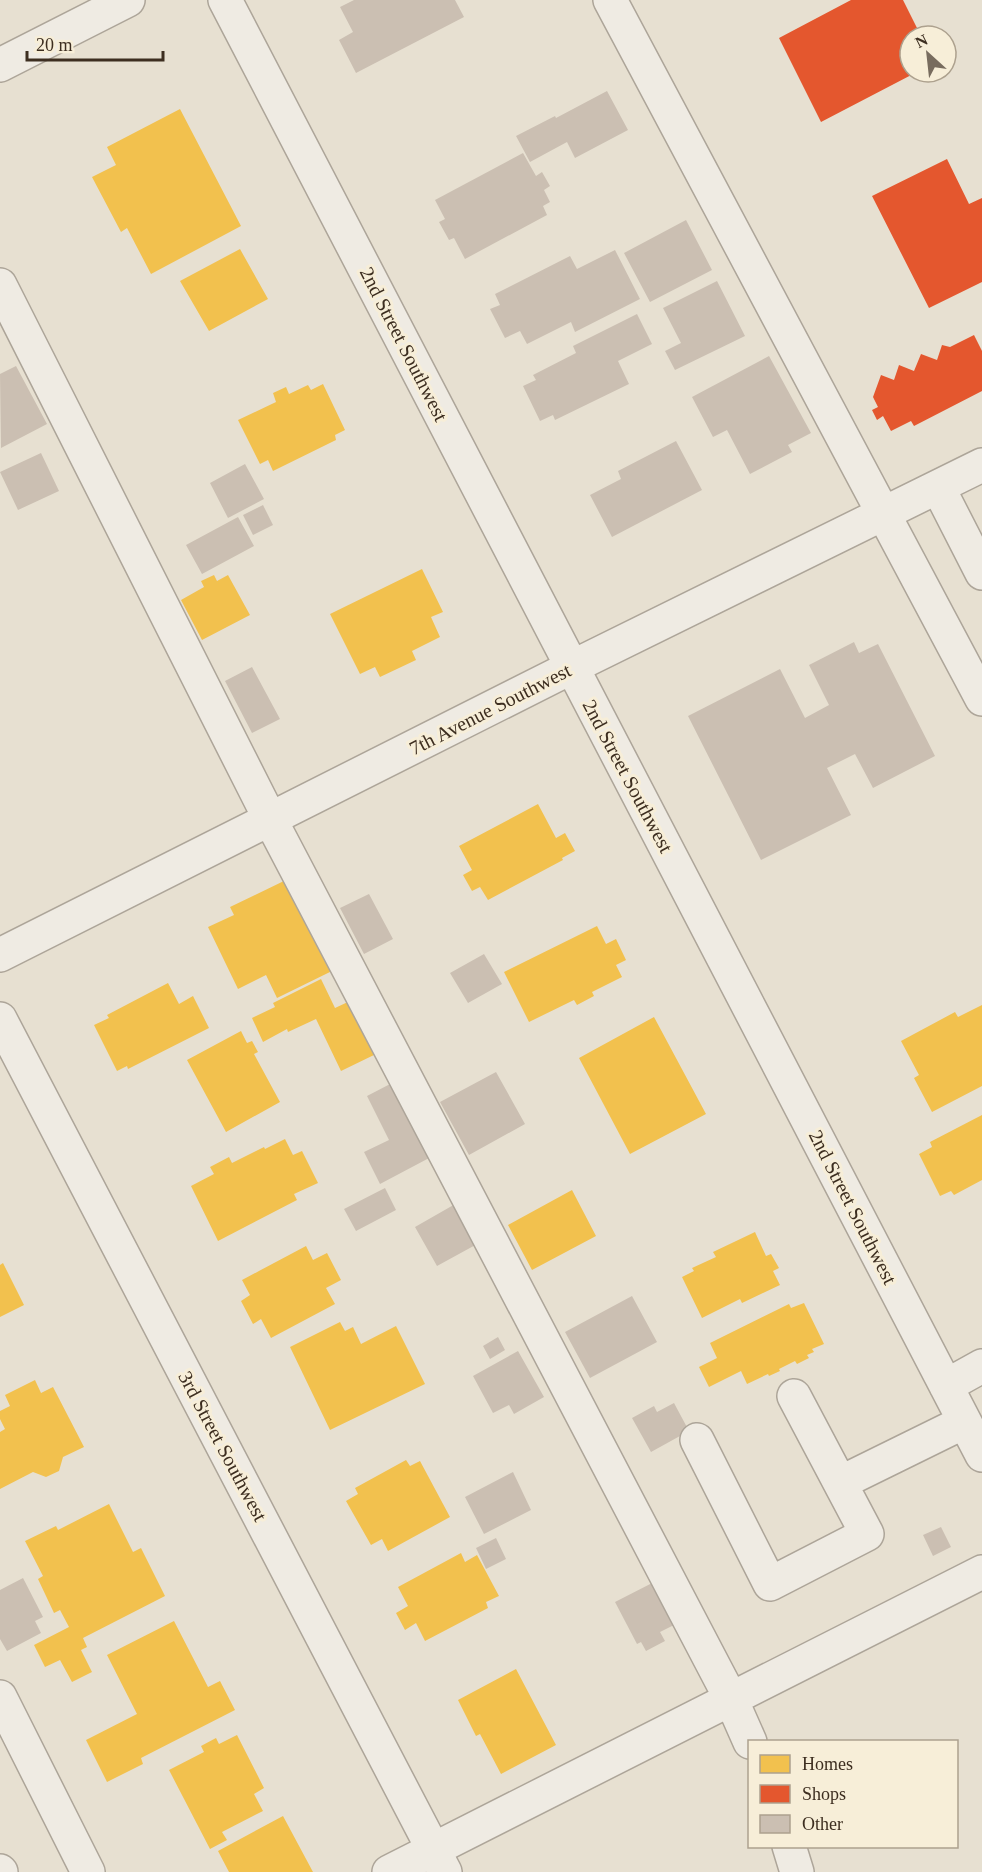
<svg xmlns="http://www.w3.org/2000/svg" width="982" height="1872" font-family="Georgia,serif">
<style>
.homes{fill:#f2c14e}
.shops{fill:#e4572e}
.building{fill:#cbbfb2}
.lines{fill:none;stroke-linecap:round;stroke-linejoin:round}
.minor-casing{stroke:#ada599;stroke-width:36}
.minor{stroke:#efebe3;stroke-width:33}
.labels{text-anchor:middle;stroke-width:6;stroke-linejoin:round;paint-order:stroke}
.street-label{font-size:20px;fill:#3d2e20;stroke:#f7eed8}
</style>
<rect width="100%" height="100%" fill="#e7e0d1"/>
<path class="homes" d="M 180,109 L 241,226 L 151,274 L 127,228 L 121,232 L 92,177 L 116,165 L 107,147 Z
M 240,249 L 268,299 L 209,331 L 180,281 Z
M 323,384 L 345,430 L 335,435 L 336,440 L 273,471 L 268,460 L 260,464 L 238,420 L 276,402 L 273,393 L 286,387 L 289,394 L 308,385 L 311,390 Z
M 422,569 L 443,612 L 431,617 L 440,637 L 412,651 L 416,660 L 380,677 L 375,667 L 360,674 L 330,614 Z
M 214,575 L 217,581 L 228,575 L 250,615 L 202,640 L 181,600 L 204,587 L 201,581 Z
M 538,804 L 556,838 L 565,833 L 575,851 L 562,858 L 563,860 L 488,900 L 480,887 L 472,891 L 463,875 L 472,870 L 459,846 Z
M 288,879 L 332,971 L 277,998 L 266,975 L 238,989 L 208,927 L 234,915 L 230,907 Z
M 597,926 L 606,944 L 616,939 L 626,960 L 616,965 L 622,977 L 592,992 L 594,996 L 577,1005 L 574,1000 L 529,1022 L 504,972 Z
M 321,979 L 335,1008 L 350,1001 L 376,1054 L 341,1071 L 316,1019 L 288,1032 L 287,1029 L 263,1042 L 252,1018 L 275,1007 L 273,1003 Z
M 168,983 L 179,1004 L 193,996 L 209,1028 L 128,1069 L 127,1066 L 117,1071 L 94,1025 L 109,1018 L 107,1015 Z
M 982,1005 L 982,1086 L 932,1112 L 914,1078 L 919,1075 L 901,1041 L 955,1012 L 958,1017 Z
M 654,1017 L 706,1114 L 630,1154 L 579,1058 Z
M 241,1031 L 247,1043 L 252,1041 L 258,1052 L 254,1054 L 280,1102 L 226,1132 L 187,1060 Z
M 982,1115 L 982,1180 L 954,1195 L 951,1191 L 940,1196 L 919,1154 L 932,1147 L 930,1142 Z
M 285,1139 L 293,1155 L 302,1151 L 318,1183 L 294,1194 L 297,1200 L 218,1241 L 191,1186 L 214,1174 L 210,1167 L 229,1157 L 232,1163 L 264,1147 L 265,1149 Z
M 572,1190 L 596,1236 L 532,1270 L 508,1225 Z
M 755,1232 L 766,1256 L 771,1254 L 779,1268 L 773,1271 L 780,1285 L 742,1303 L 740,1299 L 702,1318 L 682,1277 L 694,1271 L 692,1268 L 716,1257 L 713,1252 Z
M 306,1246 L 313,1260 L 327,1253 L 341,1280 L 326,1288 L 335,1304 L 271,1338 L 261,1319 L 253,1324 L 241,1301 L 250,1295 L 242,1280 Z
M 3,1263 L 24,1305 L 0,1317 L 0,1265 Z
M 804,1303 L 824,1344 L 812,1349 L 814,1352 L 807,1355 L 809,1358 L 797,1364 L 795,1361 L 779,1369 L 780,1371 L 769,1376 L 768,1374 L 747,1384 L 741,1371 L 709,1387 L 699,1367 L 717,1358 L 710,1343 L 789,1304 L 791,1308 Z
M 340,1322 L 345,1331 L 353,1327 L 361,1344 L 396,1326 L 425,1384 L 330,1430 L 290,1347 Z
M 35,1380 L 41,1393 L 53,1387 L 84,1447 L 63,1457 L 59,1471 L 46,1477 L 33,1472 L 0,1489 L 0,1432 L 5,1429 L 0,1419 L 0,1411 L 10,1406 L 5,1395 Z
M 406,1460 L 410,1466 L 420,1461 L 450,1517 L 388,1551 L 382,1539 L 371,1545 L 346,1501 L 358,1494 L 355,1488 Z
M 109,1504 L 133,1552 L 141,1548 L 165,1596 L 83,1638 L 87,1647 L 81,1650 L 92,1672 L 72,1682 L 60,1660 L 45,1667 L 34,1645 L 69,1627 L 60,1610 L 54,1613 L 38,1579 L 43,1576 L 25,1541 L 56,1526 L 58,1530 Z
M 461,1553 L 465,1562 L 477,1555 L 499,1596 L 486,1602 L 488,1608 L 425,1641 L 416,1623 L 405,1630 L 396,1613 L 408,1606 L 398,1587 Z
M 174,1621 L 208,1687 L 220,1681 L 235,1710 L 141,1758 L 143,1764 L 107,1782 L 86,1740 L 137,1714 L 107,1655 Z
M 516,1669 L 556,1745 L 501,1774 L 480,1734 L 476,1736 L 458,1700 Z
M 237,1735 L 264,1788 L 254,1794 L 263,1811 L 222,1832 L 227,1840 L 210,1849 L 169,1770 L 204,1752 L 201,1746 L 216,1738 L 219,1744 Z
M 283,1816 L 313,1872 L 229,1872 L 218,1851 Z"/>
<path class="shops" d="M 851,0 L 903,0 L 921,36 L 910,36 L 910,72 L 917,72 L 821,122 L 779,38 Z
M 947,159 L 969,204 L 982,198 L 982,282 L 929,308 L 872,196 Z
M 974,335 L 982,351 L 982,391 L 914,426 L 911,421 L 891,431 L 883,416 L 877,420 L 872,410 L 878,407 L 873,397 L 881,375 L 894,380 L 899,365 L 914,371 L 921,354 L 937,360 L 942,345 L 950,347 Z"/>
<path class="building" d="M 354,0 L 455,0 L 464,17 L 356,73 L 339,40 L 353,32 L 340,7 Z
M 607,91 L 628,130 L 575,158 L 567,142 L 530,162 L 516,136 L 555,116 L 556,118 Z
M 523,153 L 536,176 L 542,172 L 550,186 L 544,190 L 550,202 L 543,206 L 547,215 L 465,259 L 454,238 L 449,240 L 439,222 L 445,219 L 435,200 Z
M 686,220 L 712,270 L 650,302 L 624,253 Z
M 615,250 L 640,299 L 575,332 L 571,322 L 527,344 L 520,331 L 505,338 L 490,309 L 500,305 L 495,294 L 570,256 L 577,269 Z
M 717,281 L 745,336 L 675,370 L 665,351 L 681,343 L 663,308 Z
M 637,314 L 652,344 L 618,361 L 629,384 L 555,420 L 553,415 L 540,421 L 523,386 L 536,380 L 533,375 L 576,353 L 573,346 Z
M 769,356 L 811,433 L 788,445 L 792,452 L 750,474 L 727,430 L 713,437 L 692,397 Z
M 16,366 L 47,424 L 1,448 L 0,374 Z
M 676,441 L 702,490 L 612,537 L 590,495 L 621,479 L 618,471 Z
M 41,453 L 59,491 L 18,510 L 0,472 Z
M 245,464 L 264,499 L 228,518 L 210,483 Z
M 263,505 L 273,525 L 253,535 L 243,515 Z
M 238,517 L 254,546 L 202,574 L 186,545 Z
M 854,642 L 859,653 L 878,644 L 935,756 L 873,788 L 855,754 L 827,768 L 851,815 L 761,860 L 688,716 L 780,669 L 805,718 L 829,705 L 809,665 Z
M 252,667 L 280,719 L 252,733 L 225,681 Z
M 369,894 L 393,939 L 364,954 L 340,908 Z
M 484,954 L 502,984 L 468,1003 L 450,973 Z
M 496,1072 L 525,1124 L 469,1155 L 440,1102 Z
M 394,1082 L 431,1157 L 380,1184 L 364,1152 L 389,1140 L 367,1096 Z
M 385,1188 L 396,1210 L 356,1231 L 344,1209 Z
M 457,1203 L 479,1243 L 437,1266 L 415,1227 Z
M 632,1296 L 657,1342 L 590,1378 L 565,1332 Z
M 498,1337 L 505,1350 L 490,1359 L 483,1346 Z
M 518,1351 L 544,1397 L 514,1414 L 509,1405 L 493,1413 L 473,1376 Z
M 674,1403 L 689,1431 L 651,1452 L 632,1418 L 654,1406 L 657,1412 Z
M 513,1472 L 531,1510 L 484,1534 L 465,1497 Z
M 941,1527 L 951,1547 L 933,1556 L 923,1535 Z
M 496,1538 L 506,1559 L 486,1569 L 476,1548 Z
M 23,1578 L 43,1617 L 35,1621 L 41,1633 L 7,1651 L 0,1639 L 0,1590 Z
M 658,1580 L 680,1622 L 660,1632 L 665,1641 L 646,1651 L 641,1642 L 637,1644 L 615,1602 Z"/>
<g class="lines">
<defs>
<path id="minor" d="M 225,0 L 982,1455
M 610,0 L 982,699
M 0,65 L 128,0
M 0,285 L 270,819 L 731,1699 L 750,1742
M 938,487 L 982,573
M 0,955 L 572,667 L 982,465
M 0,1019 L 445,1872
M 946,1386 L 982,1366
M 697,1440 L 770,1584 L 867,1534 L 794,1396
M 840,1483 L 964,1422
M 0,1697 L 88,1872
M 789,1846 L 797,1872
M 0,1871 L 1,1872
M 389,1872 L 982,1572"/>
</defs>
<use href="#minor" class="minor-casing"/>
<use href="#minor" class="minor"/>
</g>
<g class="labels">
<g class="street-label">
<text transform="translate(404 344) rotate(63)" y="7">2nd Street Southwest</text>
<text transform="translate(490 709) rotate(-27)" y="7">7th Avenue Southwest</text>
<text transform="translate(628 776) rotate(62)" y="7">2nd Street Southwest</text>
<text transform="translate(853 1207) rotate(63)" y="7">2nd Street Southwest</text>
<text transform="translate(223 1446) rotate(62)" y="7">3rd Street Southwest</text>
</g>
</g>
<rect x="748" y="1740" width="210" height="108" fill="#f7eed8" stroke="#ada18e" stroke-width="1.5"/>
<rect x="760" y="1755" width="30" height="18" fill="#f2c14e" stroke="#ada18e" stroke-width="1.5"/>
<text x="802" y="1770" font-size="18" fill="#3d2e20">Homes</text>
<rect x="760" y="1785" width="30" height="18" fill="#e4572e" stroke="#ada18e" stroke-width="1.5"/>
<text x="802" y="1800" font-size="18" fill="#3d2e20">Shops</text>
<rect x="760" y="1815" width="30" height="18" fill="#cbbfb2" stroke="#ada18e" stroke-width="1.5"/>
<text x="802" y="1830" font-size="18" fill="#3d2e20">Other</text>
<g transform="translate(928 54) rotate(333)"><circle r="28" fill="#f7eed8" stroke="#ada18e" stroke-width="1.5"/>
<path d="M0-4.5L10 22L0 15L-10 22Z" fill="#786c5e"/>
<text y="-9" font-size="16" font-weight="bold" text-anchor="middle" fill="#3d2e20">N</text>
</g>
<path d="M27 51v9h136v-9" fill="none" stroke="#3d2e20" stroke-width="3"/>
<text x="36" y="51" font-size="18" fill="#3d2e20" stroke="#f7eed8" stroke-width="4.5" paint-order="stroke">20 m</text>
</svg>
